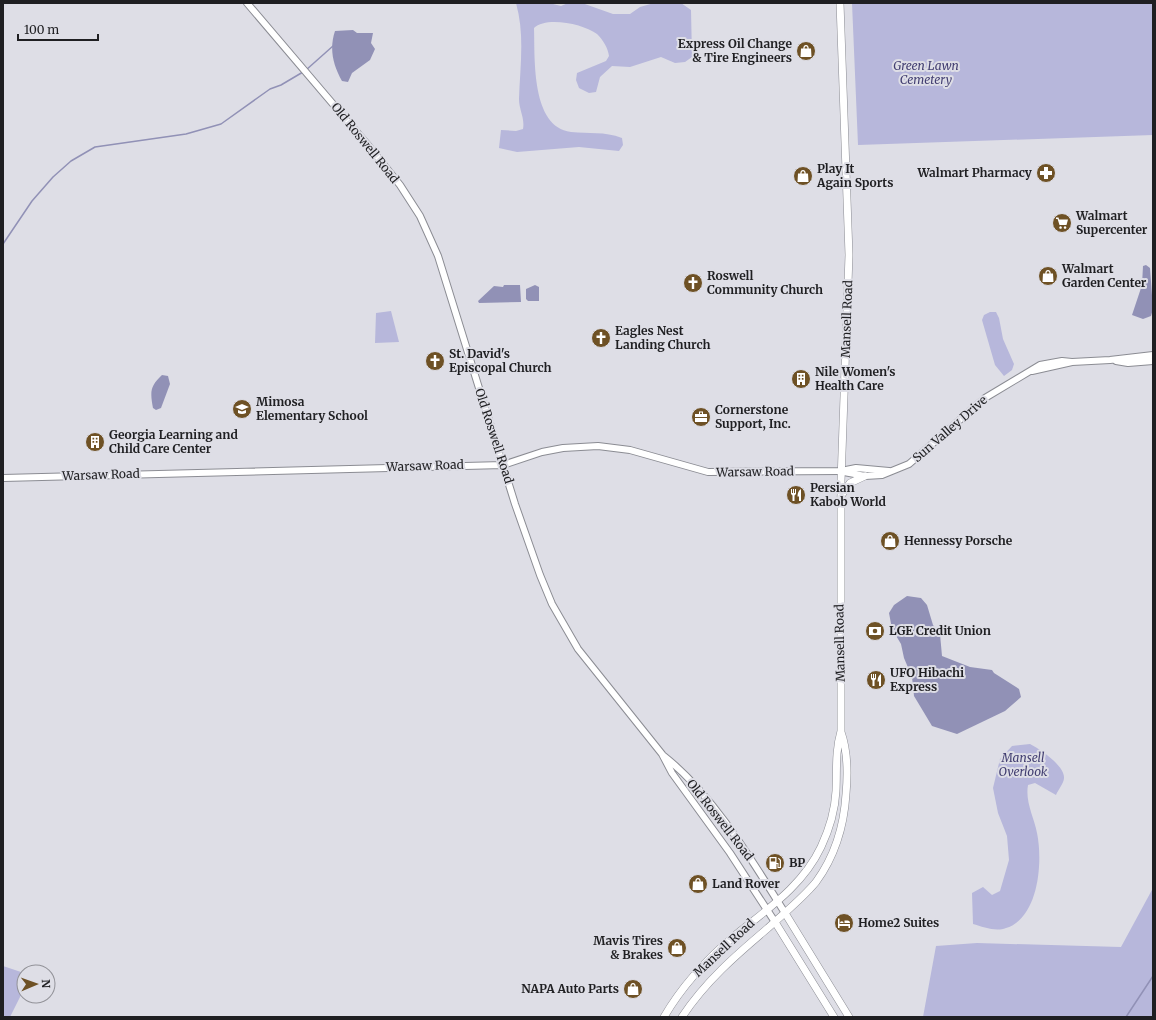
<svg xmlns="http://www.w3.org/2000/svg" width="1156" height="1020" font-family="Merriweather,serif">
<style>
.green{fill:#b7b7db}
.water{fill:#9191b6}
.lines{fill:none;stroke-linecap:round;stroke-linejoin:round}
.stream{stroke:#9191b6;stroke-width:1.5}
.tertiary-casing{stroke:#8b8c93;stroke-width:8}
.secondary-casing{stroke:#8b8c93;stroke-width:8}
.tertiary{stroke:#fff;stroke-width:6}
.secondary{stroke:#fff;stroke-width:7}
.labels{text-anchor:middle;stroke-width:4;stroke-linejoin:round;paint-order:stroke}
.poi-label{font-size:12px;font-weight:bold;fill:#1f1f22;stroke:#dedee6;text-anchor:start}
.park-label{font-size:12px;font-style:italic;fill:#423e71;stroke:#dedee6}
.street-label{font-size:12px;fill:#1f1f22;stroke:#dedee6}
</style>
<rect width="100%" height="100%" fill="#dedee6"/>
<path class="green" d="M 516,3 L 549,3 L 561,6 L 568,3 L 582,3 L 613,14 L 630,14 L 640,7 L 654,3 L 681,3 L 691,10 L 692,57 L 685,62 L 675,63 L 661,57 L 630,67 L 612,66 L 600,77 L 596,92 L 589,93 L 579,88 L 576,80 L 577,73 L 606,61 L 609,56 C 608,48 603,40 597,34 C 584,24 546,16 534,28 C 535,59 531,127 571,132 C 589,134 604,131 622,138 L 623,145 L 619,151 L 579,147 L 517,152 L 499,148 L 501,130 L 516,131 L 523,129 C 525,118 519,110 519,99 C 520,67 525,35 516,3 Z
M 852,3 L 1153,3 L 1153,135 L 858,145 Z
M 391,311 L 399,342 L 375,343 L 376,313 Z
M 990,312 L 996,312 L 999,318 L 1003,339 L 1014,364 L 1012,370 L 1004,376 L 995,365 L 982,320 L 984,315 Z
M 1030,744 C 1040,749 1065,766 1064,778 C 1064,783 1058,790 1056,795 L 1035,783 L 1028,785 C 1025,802 1034,817 1037,833 C 1043,861 1039,918 1006,928 C 996,932 983,927 973,924 L 972,893 L 983,887 L 992,895 L 1000,891 L 1009,860 L 1007,836 L 998,813 L 993,788 L 1000,759 L 1012,746 Z
M 1153,888 L 1153,1017 L 923,1017 L 936,946 L 977,943 L 1121,947 Z
M 3,966 L 24,973 L 24,989 L 10,1017 L 3,1017 Z"/>
<path class="water" d="M 353,30 L 357,33 L 373,33 L 371,43 L 375,49 L 370,60 L 352,73 L 348,82 L 342,81 C 333,65 329,49 335,31 Z
M 1146,265 L 1150,268 L 1153,309 L 1151,316 L 1143,319 L 1132,315 L 1142,285 L 1143,266 Z
M 504,285 L 520,285 L 521,302 L 479,303 L 478,301 L 494,286 L 503,287 Z
M 535,285 L 539,287 L 539,301 L 528,301 L 526,299 L 526,289 Z
M 162,375 L 168,376 L 170,384 L 161,408 L 156,410 L 153,408 C 150,392 150,386 162,375 Z
M 907,596 L 921,598 L 927,605 L 933,625 L 940,634 L 942,656 L 970,667 L 992,670 L 994,673 L 1019,689 L 1021,697 L 1005,711 L 957,734 L 932,726 L 914,696 L 912,677 L 904,658 L 901,644 L 892,629 L 889,613 L 894,605 Z"/>
<g class="lines">
<path class="stream" d="M 306,70 L 333,46
M 3,244 L 32,201 L 53,177 L 71,161 L 95,147 L 186,134 L 221,124 L 270,89 L 281,85 L 303,72
M 1126,1017 L 1153,976"/>
<defs>
<path id="tertiary" d="M 247,3 L 367,144 L 400,185 L 420,216 L 438,256 L 515,504 L 540,575 L 552,604 L 578,649 L 662,754 L 672,773 L 730,853 L 775,922
M 1116,361 L 1128,363 L 1153,361
M 1032,371 L 1072,362
M 844,472 L 865,476 L 882,475 L 909,464 L 985,398 L 1040,365 L 1062,361 L 1072,362 L 1110,360 L 1153,355
M 3,478 L 503,465 L 542,452 L 563,448 L 598,446 L 630,450 L 708,472 L 841,471 L 856,468 L 889,471
M 664,756 C 714,796 751,859 785,913"/>
<path id="secondary" d="M 841,496 L 850,483 L 865,476
M 785,913 L 849,1017
M 775,922 L 834,1017
M 664,1017 C 682,986 706,960 733,937 C 766,910 802,887 821,847 C 829,830 835,810 836,791 C 837,770 835,752 841,731 L 841,481 L 849,255 L 840,3
M 682,1017 C 705,982 736,955 768,928 C 784,913 802,899 816,882 C 835,856 844,826 846,794 C 848,773 848,752 841,732"/>
</defs>
<use href="#tertiary" class="tertiary-casing"/>
<use href="#secondary" class="secondary-casing"/>
<use href="#tertiary" class="tertiary"/>
<use href="#secondary" class="secondary"/>
</g>
<defs>
<symbol id="shop-disc" viewBox="-11 -11 22 22"><circle r="9.5" fill="#6e5125" stroke="#dedee6"/><path d="M-5-2.5h2.3a2.7 3.5 0 0 1 5.4 0H5L5.5 6h-11ZM-1.5-2.5h3a1.5 2.3 0 0 0-3 0Z" fill="#fff"/></symbol>
<symbol id="pharmacy-disc" viewBox="-11 -11 22 22"><circle r="9.5" fill="#6e5125" stroke="#dedee6"/><path d="M-2-6h4v4h4v4h-4v4h-4v-4h-4v-4h4Z" fill="#fff"/></symbol>
<symbol id="supermarket-disc" viewBox="-11 -11 22 22"><circle r="9.5" fill="#6e5125" stroke="#dedee6"/><path d="M-6-5.5h2.5l.6 2H6L4.5 2H-2.5L-4.4-4H-6ZM-1.5 3.2a1.3 1.3 0 1 0 .1 0ZM3 3.2a1.3 1.3 0 1 0 .1 0Z" fill="#fff"/></symbol>
<symbol id="church-disc" viewBox="-11 -11 22 22"><circle r="9.5" fill="#6e5125" stroke="#dedee6"/><path d="M-1.2-6h2.4v3.5h3.3v2.4h-3.3V6h-2.4V-.1h-3.3v-2.4h3.3Z" fill="#fff"/></symbol>
<symbol id="building-disc" viewBox="-11 -11 22 22"><circle r="9.5" fill="#6e5125" stroke="#dedee6"/><path d="M-4-6H4V6H1V3H-1V6H-4ZM-2.5-4.3h1.7v1.8h-1.7ZM.8-4.3h1.7v1.8H.8ZM-2.5-1h1.7V.8h-1.7ZM.8-1h1.7V.8H.8Z" fill="#fff"/></symbol>
<symbol id="school-disc" viewBox="-11 -11 22 22"><circle r="9.5" fill="#6e5125" stroke="#dedee6"/><path d="M0-5L7-2L0 1L-7-2ZM-4 1L0 2.5L4 1V4Q0 6-4 4Z" fill="#fff"/></symbol>
<symbol id="office-disc" viewBox="-11 -11 22 22"><circle r="9.5" fill="#6e5125" stroke="#dedee6"/><path d="M-6-3h4V-5.5h4V-3h4V5H-6ZM-1-4.5V-3h2v-1.5ZM-6 0V1H6V0Z" fill="#fff"/></symbol>
<symbol id="restaurant-disc" viewBox="-11 -11 22 22"><circle r="9.5" fill="#6e5125" stroke="#dedee6"/><path d="M-5-6h1v4h1v-4h1v4h1v-4h1v5L-1.5 .5V6h-2V.5L-5-1ZM5-6V6H3V1.5H1.5Q1.5-4 5-6Z" fill="#fff"/></symbol>
<symbol id="bank-disc" viewBox="-11 -11 22 22"><circle r="9.5" fill="#6e5125" stroke="#dedee6"/><path d="M-6-4H6V4H-6ZM0-2.3a2.3 2.3 0 1 0 0 4.6a2.3 2.3 0 1 0 0-4.6Z" fill="#fff"/></symbol>
<symbol id="fuel-disc" viewBox="-11 -11 22 22"><circle r="9.5" fill="#6e5125" stroke="#dedee6"/><path d="M-5.5-6h7V0h2V4h1.3V-2.5L3-4.5l.8-.8L6-3V5H2.5V1h-1V6h-7ZM-4.2-4.7v3.2H.2V-4.7Z" fill="#fff"/></symbol>
<symbol id="hotel-disc" viewBox="-11 -11 22 22"><circle r="9.5" fill="#6e5125" stroke="#dedee6"/><path d="M-6-4.5h1.5V1H6V5H4.5V3h-9V5H-6ZM-4 0a1.8 1.8 0 1 1 3.6 0ZM.5 0V-2.5h3Q6-2.5 6 0Z" fill="#fff"/></symbol>
</defs>
<g fill-rule="evenodd">
<use href="#shop-disc" x="795" y="40" width="22" height="22"/>
<use href="#pharmacy-disc" x="1035" y="162" width="22" height="22"/>
<use href="#shop-disc" x="792" y="165" width="22" height="22"/>
<use href="#supermarket-disc" x="1051" y="212" width="22" height="22"/>
<use href="#shop-disc" x="1037" y="265" width="22" height="22"/>
<use href="#church-disc" x="682" y="272" width="22" height="22"/>
<use href="#church-disc" x="590" y="327" width="22" height="22"/>
<use href="#church-disc" x="424" y="350" width="22" height="22"/>
<use href="#building-disc" x="790" y="368" width="22" height="22"/>
<use href="#school-disc" x="231" y="398" width="22" height="22"/>
<use href="#office-disc" x="690" y="406" width="22" height="22"/>
<use href="#building-disc" x="84" y="431" width="22" height="22"/>
<use href="#restaurant-disc" x="785" y="484" width="22" height="22"/>
<use href="#shop-disc" x="879" y="530" width="22" height="22"/>
<use href="#bank-disc" x="864" y="620" width="22" height="22"/>
<use href="#restaurant-disc" x="865" y="669" width="22" height="22"/>
<use href="#fuel-disc" x="764" y="852" width="22" height="22"/>
<use href="#shop-disc" x="687" y="873" width="22" height="22"/>
<use href="#hotel-disc" x="833" y="912" width="22" height="22"/>
<use href="#shop-disc" x="666" y="937" width="22" height="22"/>
<use href="#shop-disc" x="622" y="978" width="22" height="22"/>
</g>
<g class="labels">
<g class="poi-label">
<text x="792" y="48" text-anchor="end">Express Oil Change<tspan x="792" dy="14">&amp; Tire Engineers</tspan></text>
<text x="817" y="173">Play It<tspan x="817" dy="14">Again Sports</tspan></text>
<text x="1032" y="177" text-anchor="end">Walmart Pharmacy</text>
<text x="1076" y="220">Walmart<tspan x="1076" dy="14">Supercenter</tspan></text>
<text x="1062" y="273">Walmart<tspan x="1062" dy="14">Garden Center</tspan></text>
<text x="707" y="280">Roswell<tspan x="707" dy="14">Community Church</tspan></text>
<text x="615" y="335">Eagles Nest<tspan x="615" dy="14">Landing Church</tspan></text>
<text x="449" y="358">St. David's<tspan x="449" dy="14">Episcopal Church</tspan></text>
<text x="815" y="376">Nile Women's<tspan x="815" dy="14">Health Care</tspan></text>
<text x="256" y="406">Mimosa<tspan x="256" dy="14">Elementary School</tspan></text>
<text x="715" y="414">Cornerstone<tspan x="715" dy="14">Support, Inc.</tspan></text>
<text x="109" y="439">Georgia Learning and<tspan x="109" dy="14">Child Care Center</tspan></text>
<text x="810" y="492">Persian<tspan x="810" dy="14">Kabob World</tspan></text>
<text x="904" y="545">Hennessy Porsche</text>
<text x="889" y="635">LGE Credit Union</text>
<text x="890" y="677">UFO Hibachi<tspan x="890" dy="14">Express</tspan></text>
<text x="789" y="867">BP</text>
<text x="712" y="888">Land Rover</text>
<text x="858" y="927">Home2 Suites</text>
<text x="663" y="945" text-anchor="end">Mavis Tires<tspan x="663" dy="14">&amp; Brakes</tspan></text>
<text x="619" y="993" text-anchor="end">NAPA Auto Parts</text>
</g>
<g class="park-label">
<text x="926" y="70">Green Lawn<tspan x="926" dy="14">Cemetery</tspan></text>
<text x="1023" y="762">Mansell<tspan x="1023" dy="14">Overlook</tspan></text>
</g>
<g class="street-label">
<text transform="translate(365 143) rotate(51)" y="4">Old Roswell Road</text>
<text transform="translate(847 319) rotate(-88)" y="4">Mansell Road</text>
<text transform="translate(950 429) rotate(-41)" y="4">Sun Valley Drive</text>
<text transform="translate(494 436) rotate(72)" y="4">Old Roswell Road</text>
<text transform="translate(425 466) rotate(-2)" y="4">Warsaw Road</text>
<text transform="translate(755 472) rotate(-1)" y="4">Warsaw Road</text>
<text transform="translate(101 475) rotate(-2)" y="4">Warsaw Road</text>
<text transform="translate(840 643) rotate(-91)" y="4">Mansell Road</text>
<text transform="translate(720 820) rotate(52)" y="4">Old Roswell Road</text>
<text transform="translate(724 948) rotate(-43)" y="4">Mansell Road</text>
</g>
</g>
<rect width="1156" height="1020" fill="none" stroke="#1f1f22" stroke-width="8"/>
<g transform="translate(36 984) rotate(88)"><circle r="19" fill="#dedee6" stroke="#929298"/>
<path d="M0-3L7 15L0 10L-7 15Z" fill="#6e5125"/>
<text y="-6" font-size="11" font-weight="bold" text-anchor="middle" fill="#1f1f22">N</text>
</g>
<path d="M18 34v6h80v-6" fill="none" stroke="#1f1f22" stroke-width="2"/>
<text x="24" y="34" font-size="12" fill="#1f1f22" stroke="#dedee6" stroke-width="3" paint-order="stroke">100 m</text>
</svg>
